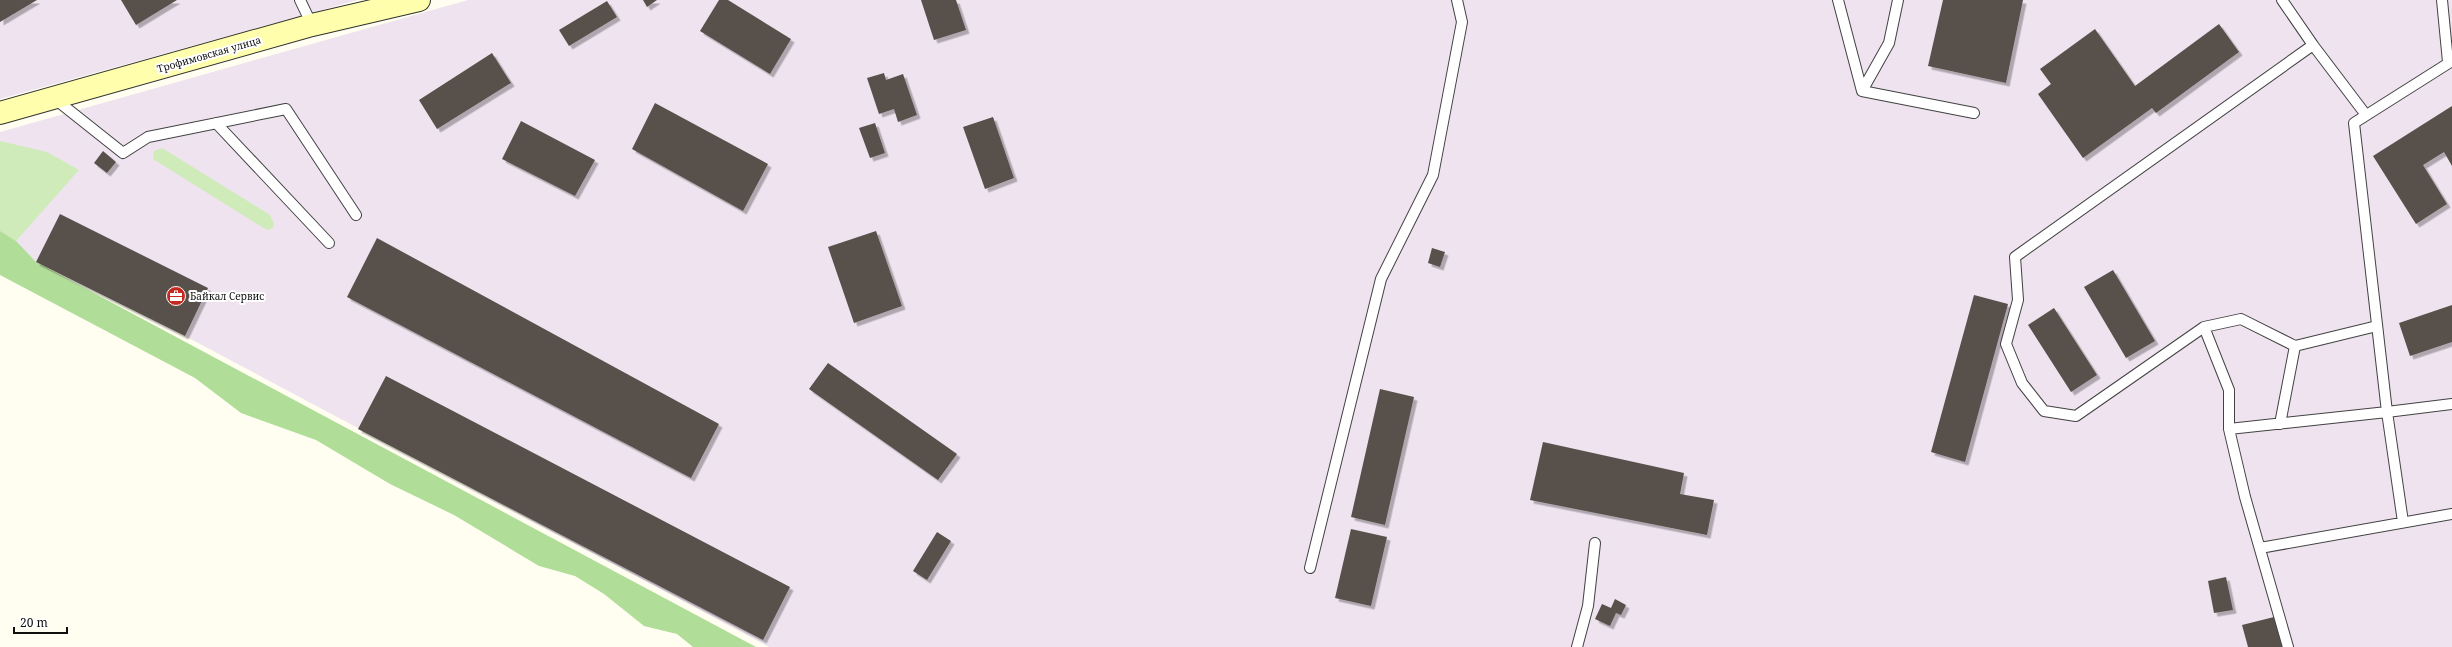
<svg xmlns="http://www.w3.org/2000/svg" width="2452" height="647" font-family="'Noto Serif',serif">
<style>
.industrial{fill:#eee3ee}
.green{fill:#ceebb9}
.forest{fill:#b0dd98}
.building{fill:#58514b;filter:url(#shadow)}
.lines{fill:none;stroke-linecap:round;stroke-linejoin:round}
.lane-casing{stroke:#424242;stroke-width:12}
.secondary-casing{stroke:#313131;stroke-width:24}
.lane{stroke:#fff;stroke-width:10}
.secondary{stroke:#fffeac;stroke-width:22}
.labels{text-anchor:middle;stroke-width:4;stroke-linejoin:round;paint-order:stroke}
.street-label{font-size:10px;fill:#0f0f0f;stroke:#fff}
.poi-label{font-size:10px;fill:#0f0f0f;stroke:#fff;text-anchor:start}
</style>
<defs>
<filter id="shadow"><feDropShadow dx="3.5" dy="3.5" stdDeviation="0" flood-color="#0004"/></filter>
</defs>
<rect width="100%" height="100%" fill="#fffef1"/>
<path class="industrial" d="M 0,0 L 358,0 L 0,99 Z
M 468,0 L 2452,0 L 2452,647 L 769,647 L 185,336 L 0,243 L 0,132 Z"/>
<path class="green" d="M 0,141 L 47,152 L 79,170 L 16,241 L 0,231 Z
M 162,148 L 270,215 L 274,224 L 273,228 L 267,230 L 153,159 L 154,151 Z"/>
<path class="forest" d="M 0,231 L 16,241 L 36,262 L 756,647 L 693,647 L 677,634 L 644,626 L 604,594 L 575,576 L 539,566 L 454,515 L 390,484 L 316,440 L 241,413 L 195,378 L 0,275 Z"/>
<path class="building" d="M 0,0 L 37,0 L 0,22 Z
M 121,0 L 177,0 L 136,25 Z
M 643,0 L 657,0 L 647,7 Z
M 719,0 L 728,0 L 791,39 L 770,74 L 700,31 Z
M 921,0 L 956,0 L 966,30 L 934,40 Z
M 1943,0 L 2023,0 L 2006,83 L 1928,66 Z
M 607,1 L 617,17 L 569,46 L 559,30 Z
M 2219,24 L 2239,52 L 2156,113 L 2152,108 L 2083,158 L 2038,94 L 2051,84 L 2040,69 L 2095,29 L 2135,86 Z
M 492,53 L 511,83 L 437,129 L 419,100 Z
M 884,73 L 886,80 L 903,74 L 917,115 L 898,122 L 894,109 L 879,114 L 867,78 Z
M 655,103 L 768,164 L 743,211 L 632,149 Z
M 2452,106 L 2452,166 L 2444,152 L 2423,165 L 2447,204 L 2416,224 L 2373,156 Z
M 993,117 L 1014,178 L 985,189 L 963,127 Z
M 521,121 L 595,160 L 575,196 L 502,159 Z
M 875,123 L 885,153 L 870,158 L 859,128 Z
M 103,151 L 116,162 L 107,173 L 94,163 Z
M 60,214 L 208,288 L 185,336 L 36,262 Z
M 876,231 L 902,306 L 854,323 L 828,247 Z
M 377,238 L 719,424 L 691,478 L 347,297 Z
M 1432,248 L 1445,252 L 1440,267 L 1428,263 Z
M 2113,270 L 2155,341 L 2126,358 L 2084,287 Z
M 1974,295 L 2008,304 L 1965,462 L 1931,452 Z
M 2452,305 L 2452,342 L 2410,356 L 2399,323 Z
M 2054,308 L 2097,375 L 2071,392 L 2028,325 Z
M 828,363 L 957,454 L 938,480 L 809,389 Z
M 386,376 L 790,587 L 763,640 L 358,429 Z
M 1380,389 L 1414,397 L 1385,525 L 1351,517 Z
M 1543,442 L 1684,473 L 1680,494 L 1714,500 L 1707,535 L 1530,500 Z
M 1351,529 L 1387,537 L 1371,606 L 1335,598 Z
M 937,532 L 951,541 L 927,580 L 913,571 Z
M 2226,577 L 2233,610 L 2214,613 L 2208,581 Z
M 1615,599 L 1626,605 L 1621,615 L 1616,613 L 1610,626 L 1595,619 L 1602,604 L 1611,608 Z
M 2274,617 L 2282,647 L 2248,647 L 2242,625 Z"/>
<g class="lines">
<defs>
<path id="lane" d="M 300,0 L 312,25
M 1838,0 L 1862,91 L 1974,113
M 2282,0 L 2313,45
M 2442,0 L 2448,62
M 2452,61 L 2354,123 L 2387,412 L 2452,404
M 1862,91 L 1889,43 L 1898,0
M 55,99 L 123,153 L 148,137 L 286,109 L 356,215
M 216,123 L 329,243
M 2204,327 L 2241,319 L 2295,346 L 2377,326
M 2280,424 L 2295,346
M 2229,429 L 2229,390 L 2204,327 L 2076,416 L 2044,411 L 2022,383 L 2006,344 L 2018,300 L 2015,257 L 2313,45 L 2366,115
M 2260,548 L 2452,514
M 1310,568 L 1381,279 L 1433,175 L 1462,22 L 1457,0
M 1577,647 L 1588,606 L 1595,543
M 2288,647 L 2245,497 L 2229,429 L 2387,412 L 2403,522"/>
<path id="secondary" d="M 0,113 L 312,25 L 419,0"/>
</defs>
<use href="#lane" class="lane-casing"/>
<use href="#secondary" class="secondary-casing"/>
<use href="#lane" class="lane"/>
<use href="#secondary" class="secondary"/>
</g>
<defs>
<symbol id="office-disc" viewBox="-11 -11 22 22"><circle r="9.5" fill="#c52a22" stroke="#fff"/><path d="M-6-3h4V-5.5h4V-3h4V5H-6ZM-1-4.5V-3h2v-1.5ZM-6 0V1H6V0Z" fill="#fff"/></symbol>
</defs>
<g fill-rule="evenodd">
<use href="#office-disc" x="165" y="285" width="22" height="22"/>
</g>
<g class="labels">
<g class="street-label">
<text transform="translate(209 54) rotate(-16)" y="4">Трофимовская улица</text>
</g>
<g class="poi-label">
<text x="190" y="300">Байкал Сервис</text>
</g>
</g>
<path d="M14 627v6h53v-6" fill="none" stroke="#0f0f0f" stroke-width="2"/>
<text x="20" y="627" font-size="12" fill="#0f0f0f" stroke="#ffffff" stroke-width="3" paint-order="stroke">20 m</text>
</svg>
